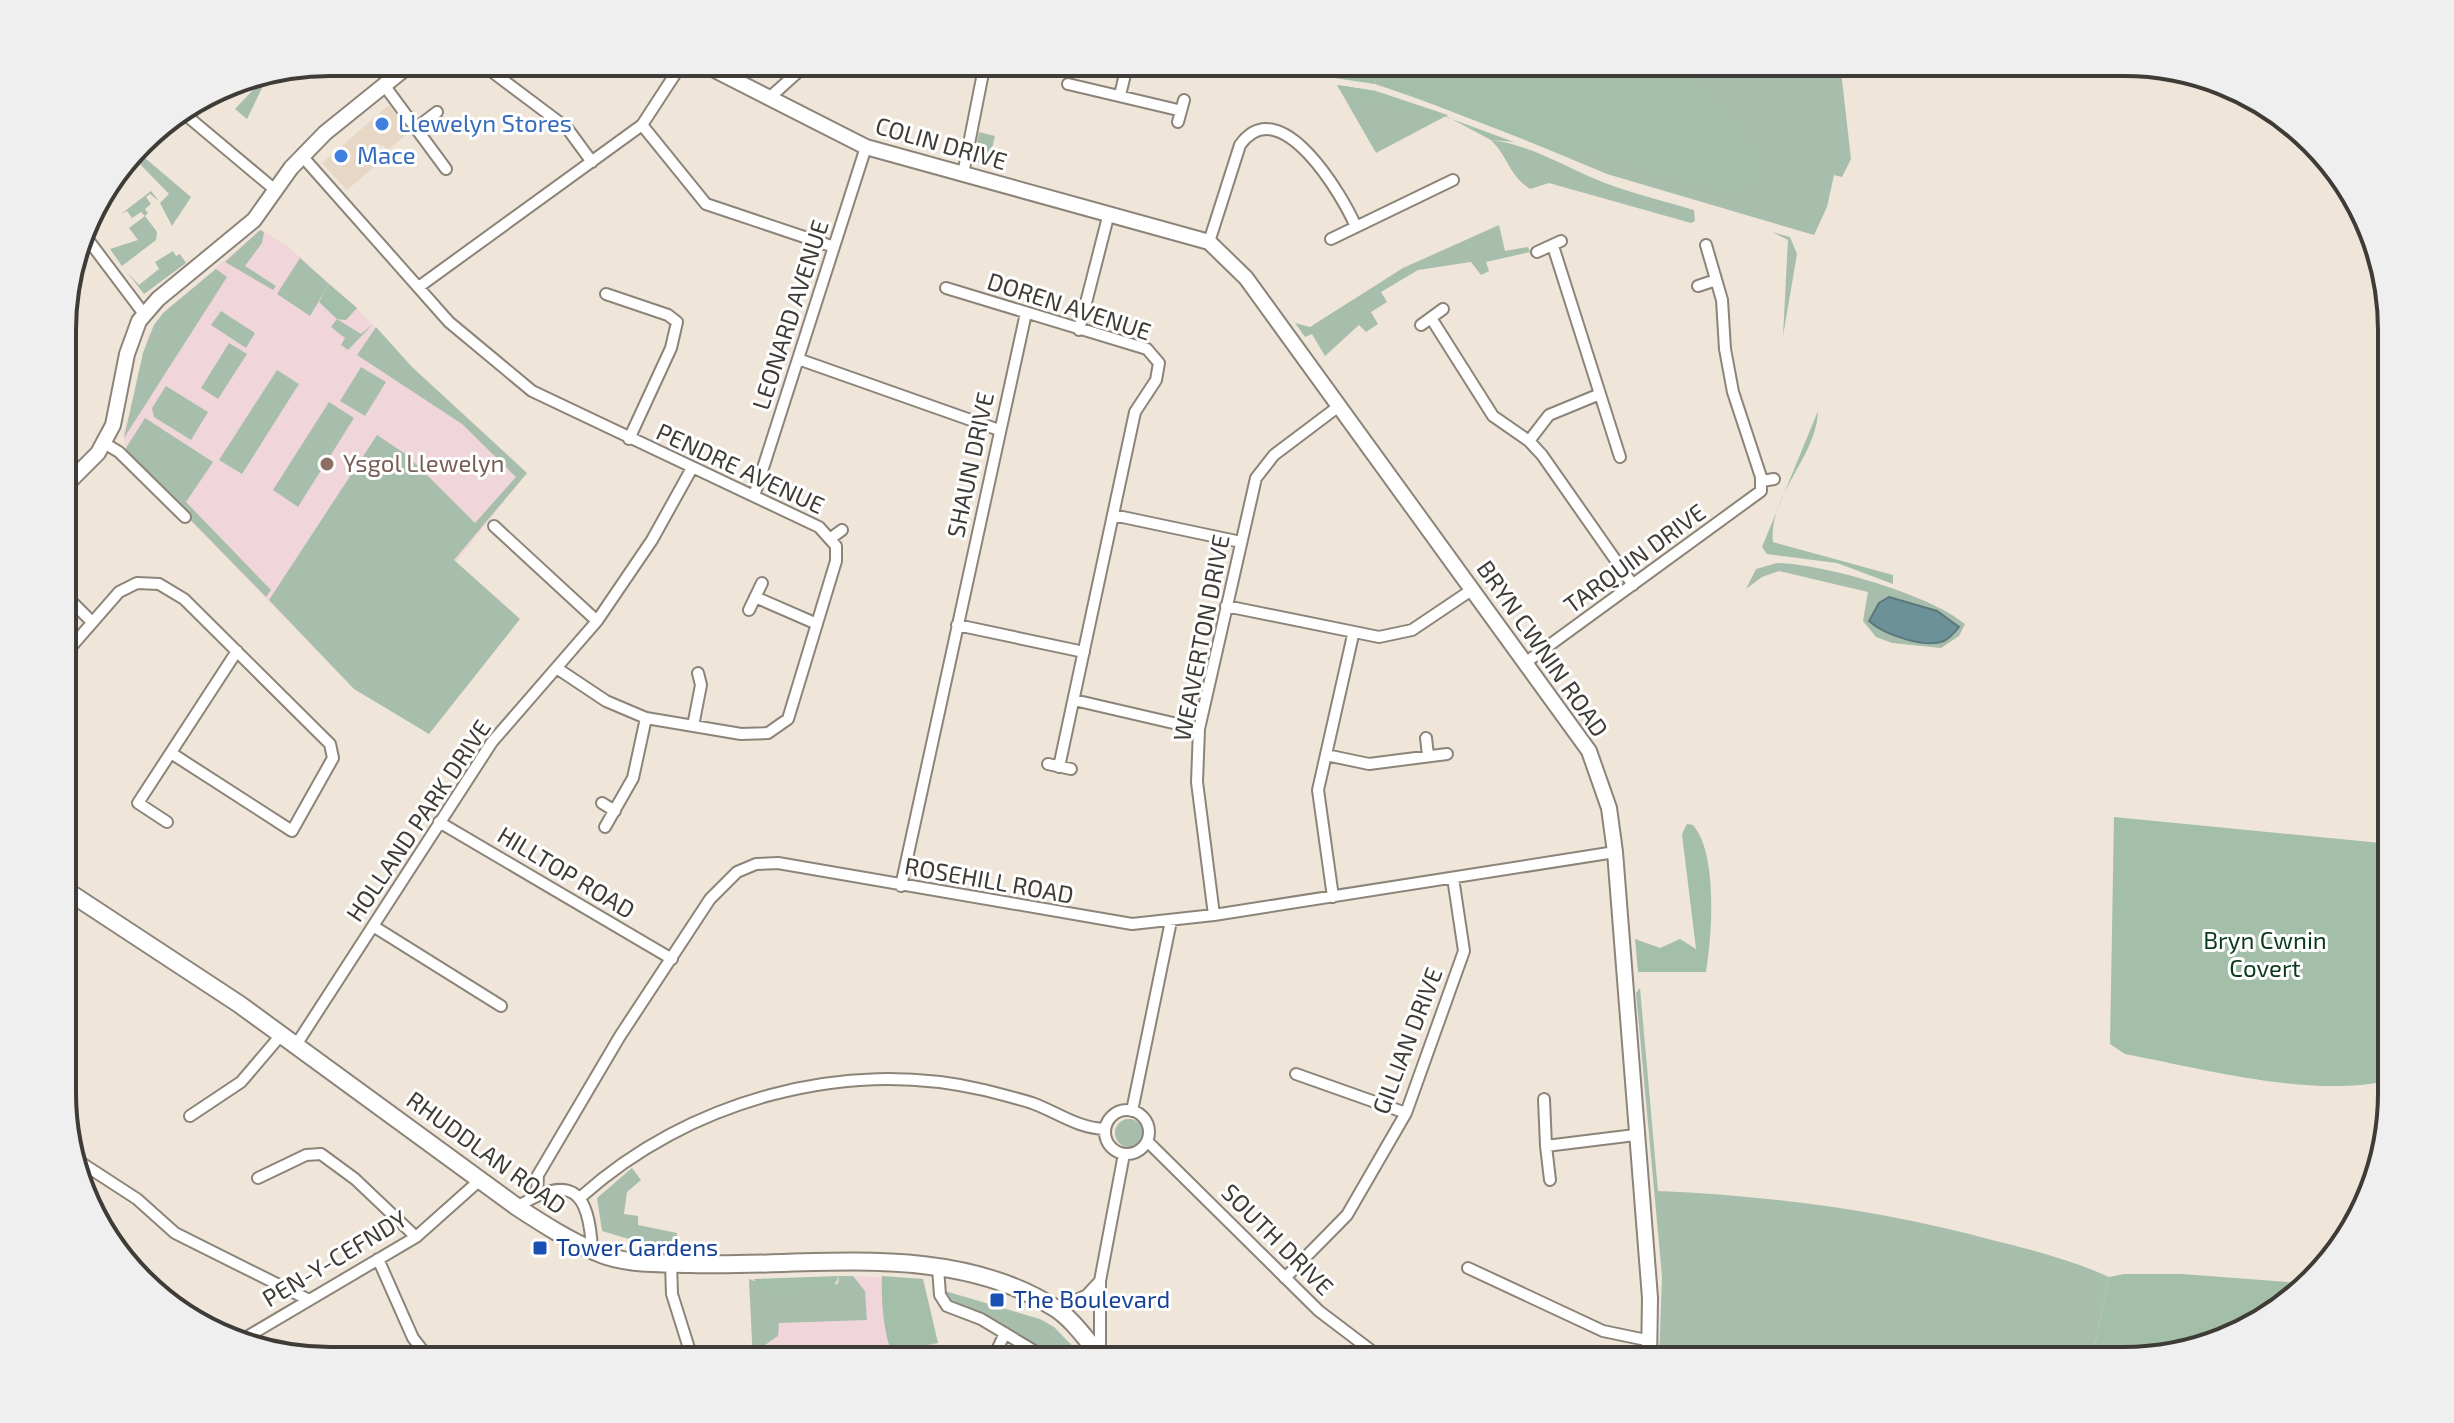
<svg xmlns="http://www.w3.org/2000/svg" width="2454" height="1423" font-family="'Exo 2',sans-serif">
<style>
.built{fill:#e7d8c6}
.education{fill:#f0d6da}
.green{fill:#a7beac}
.forest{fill:#a3bfaa}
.water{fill:#6c9198;stroke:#5e777b;stroke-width:2}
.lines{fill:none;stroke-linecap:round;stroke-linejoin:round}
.street-casing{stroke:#8d8479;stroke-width:14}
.secondary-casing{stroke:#8d8479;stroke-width:18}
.primary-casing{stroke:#8d8479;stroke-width:20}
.street{stroke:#fff;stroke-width:10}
.secondary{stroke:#fff;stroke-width:14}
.primary{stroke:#fff;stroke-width:16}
.shop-dot{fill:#3f7fe0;stroke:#fff;stroke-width:3}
.education-dot{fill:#8d6e63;stroke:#fff;stroke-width:3}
.transit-dot{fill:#1a4fb4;stroke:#fff;stroke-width:3}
.labels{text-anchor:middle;stroke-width:6;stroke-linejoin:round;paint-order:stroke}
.shop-label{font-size:24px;fill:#366cbe;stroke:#fff;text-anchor:start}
.street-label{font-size:24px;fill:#3f3b36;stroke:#fff}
.education-label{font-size:24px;fill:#785e54;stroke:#fff;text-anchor:start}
.park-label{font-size:24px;fill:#093a1c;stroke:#fff}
.transit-label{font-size:24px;fill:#164399;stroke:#fff;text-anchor:start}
.rim{fill:none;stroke:#3f3b36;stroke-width:4}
</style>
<rect width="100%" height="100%" fill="#efe5d9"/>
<path class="built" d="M 389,105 L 410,132 L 389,149 L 377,143 L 370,150 L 379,163 L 347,190 L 322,163 Z"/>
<path class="education" d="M 260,230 L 285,244 L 358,309 L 412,367 L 527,473 L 354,689 L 127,455 L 123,433 L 133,403 L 147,338 L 154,325 L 163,313 Z
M 853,1276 L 923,1279 L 942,1361 L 753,1361 L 749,1279 Z"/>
<path class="green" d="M 1379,62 L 1840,62 L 1851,159 L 1842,177 L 1834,175 L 1827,207 L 1814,235 L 1607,174 L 1463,114 L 1375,84 Z
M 252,77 L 263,86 L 247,119 L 235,109 L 253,90 L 235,81 Z
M 1337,85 L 1376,91 L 1448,115 L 1376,153 Z
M 979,132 L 995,136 L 988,166 L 973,160 Z
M 1491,140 C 1533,145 1566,168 1605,183 C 1634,194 1664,201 1694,210 L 1695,221 L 1691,223 L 1549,183 L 1530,189 C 1508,174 1509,158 1491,140 Z
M 145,158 L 191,197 L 172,226 L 160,203 L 169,194 L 139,163 Z
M 151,191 L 159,201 L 150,194 L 146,197 L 151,204 L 145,209 L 148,213 L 145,216 L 157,232 L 156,240 L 122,266 L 110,249 L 138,240 L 129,228 L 145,216 L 141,212 L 132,218 L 127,211 L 121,214 Z
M 1499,225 L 1505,251 L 1528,247 L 1530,252 L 1486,262 L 1489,271 L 1481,275 L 1471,262 L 1418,270 L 1381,292 L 1387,302 L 1371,312 L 1378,324 L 1366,332 L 1359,325 L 1325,356 L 1312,334 L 1305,337 L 1295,323 L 1310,327 L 1403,268 Z
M 260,230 L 264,232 L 262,243 L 245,266 L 276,286 L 273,290 L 225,262 Z
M 1772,232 L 1790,237 L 1797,254 L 1783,336 L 1788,240 Z
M 173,251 L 176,256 L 180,254 L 186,263 L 144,294 L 127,272 L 139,285 L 159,269 L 155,262 Z
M 300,258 L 329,284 L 310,316 L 277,294 Z
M 216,269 L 227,277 L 124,438 L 143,353 L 154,325 L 163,313 Z
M 221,311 L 255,333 L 246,348 L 211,325 Z
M 337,319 L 361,334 L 373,324 L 348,350 L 341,345 L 345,338 L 331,327 Z
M 376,327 L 412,367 L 527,473 L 454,560 L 520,619 L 429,734 L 354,689 L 269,600 L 377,435 L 407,455 L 475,523 L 516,477 L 462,424 L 357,355 Z
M 229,343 L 247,354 L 218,399 L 201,388 Z
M 361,367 L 386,382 L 365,416 L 340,401 Z
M 277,370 L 299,384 L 242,474 L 219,460 Z
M 166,386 L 208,412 L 191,440 L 154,417 L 152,408 Z
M 329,402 L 354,418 L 298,507 L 273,490 Z
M 145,418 L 213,462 L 186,502 L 271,590 L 266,597 L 127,455 L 126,448 Z
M 1777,563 C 1823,564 1929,594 1965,624 L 1959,636 L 1941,648 L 1892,643 L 1876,637 L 1863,621 L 1868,592 L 1779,571 L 1762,577 L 1746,589 L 1756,569 Z
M 1640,988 L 1658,1191 C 1772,1196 1882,1210 1992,1240 C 2033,1250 2072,1260 2109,1277 L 2092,1360 L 1659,1361 L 1662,1276 L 1636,993 Z
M1115 1133a14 14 0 1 1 28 0a14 14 0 1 1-28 0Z
M 632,1168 L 641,1180 L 627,1192 L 624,1214 L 638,1216 L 638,1225 L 677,1233 L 676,1246 L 646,1244 L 602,1231 L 597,1198 Z
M 839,1276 L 853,1276 L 865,1291 L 867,1320 L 779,1323 L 778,1336 L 765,1345 L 763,1361 L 753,1361 L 749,1279 L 779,1291 L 838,1284 Z
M 945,1291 L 1040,1319 L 1054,1327 L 1087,1361 L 1061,1361 L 1010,1329 L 949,1303 Z"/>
<path class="forest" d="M 1269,62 L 1379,62 L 1375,84 L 1267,68 Z
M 1406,62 L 1674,62 L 1744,136 L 1749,159 L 1761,176 C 1753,179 1745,184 1738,186 C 1704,194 1614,157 1581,142 L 1575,159 L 1380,84 Z
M 1337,85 L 1376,91 L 1378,102 L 1342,93 Z
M 1381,93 L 1514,142 L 1491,140 L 1446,116 L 1430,118 L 1407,107 L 1386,106 Z
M 329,284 L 357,308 L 346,320 L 337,319 L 319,302 Z
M 1818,411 C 1817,456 1768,496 1773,542 L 1893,575 L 1893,584 L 1837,563 L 1767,554 L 1762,547 Z
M 2391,647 L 2391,744 L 2381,648 Z
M 2114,817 L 2391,844 L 2391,1080 C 2314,1099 2204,1069 2125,1054 L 2110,1044 Z
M 1687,824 L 1693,825 C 1718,854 1712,935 1706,972 L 1638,972 L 1635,939 L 1660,948 L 1680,939 L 1696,949 L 1682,834 Z
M 2124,1274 L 2182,1274 L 2300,1283 L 2258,1325 L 2141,1360 L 2092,1360 L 2109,1277 Z
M 839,1276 L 833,1287 L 779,1291 L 757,1285 L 754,1279 Z
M 882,1276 L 923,1279 L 938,1343 L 911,1348 L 912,1359 L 898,1360 C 883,1348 881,1295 882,1276 Z"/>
<path class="water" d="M 1889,597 L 1937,611 L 1959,627 C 1955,632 1950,638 1944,641 C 1925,649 1883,634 1869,621 L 1879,603 Z"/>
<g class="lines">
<defs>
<path id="street" d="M 479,62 L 567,128 L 592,162
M 971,65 L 997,71
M 1068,84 L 1178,110
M 384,85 L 446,169
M 1120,95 L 1128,62
M 768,99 L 809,62
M 181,111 L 274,189
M 1178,122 L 1184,100
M 642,125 L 706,204 L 834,247
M 416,128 L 437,112
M 302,156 L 449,322 L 532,391 L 819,527 L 836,546 L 836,561 L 788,719 L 768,733 L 741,734 L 646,718 L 606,701 L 558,669
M 963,174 L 984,68
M 83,233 L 144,314
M 1331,239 L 1453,180
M 1209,242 L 1240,145 C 1280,89 1343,196 1356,227
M 1553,246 L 1620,457
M 1537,252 L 1561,241
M 420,286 L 642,125 L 683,62
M 1698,286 L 1716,280
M 946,288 L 1147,349 L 1159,363 L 1156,380 L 1135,412 L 1059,767
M 606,294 L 668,315 L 677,322 L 671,348 L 629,439
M 1431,318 L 1493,416 L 1529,441 L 1542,455 L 1633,585
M 1421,325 L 1443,309
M 1079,330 L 1109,213
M 798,359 L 999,430
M 1529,441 L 1549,415 L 1600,394
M 104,443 L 119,452 L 185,517
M 1762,481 L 1774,479
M 754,496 L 866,147
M 1113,515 L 1241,542
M 494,526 L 597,621
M 831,538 L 842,530
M 64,594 L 92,622
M 755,597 L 817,624
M 1226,606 L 1379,637 L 1412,630 L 1473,589
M 749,610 L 762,583
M 957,625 L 1084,652
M 64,655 L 119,592 L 137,583 L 159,584 L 184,599 L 330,744 L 333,758 L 292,831 L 171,753
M 1525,663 L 1761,491 L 1761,477 L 1733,392 L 1725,349 L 1722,300 L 1706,245
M 1074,700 L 1199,729
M 693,726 L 701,685 L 698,673
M 1426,738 L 1428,755
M 1326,755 L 1369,764 L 1447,754
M 1048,764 L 1071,769
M 602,803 L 615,811
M 167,822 L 138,803 L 237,651
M 439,822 L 672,959
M 605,827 L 633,778 L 646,718
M 901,886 L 1026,313
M 1333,897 L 1318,790 L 1353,635
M 1214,915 L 1197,782 L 1199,729 L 1256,478 L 1274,455 L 1339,406
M 373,926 L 501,1006
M 296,1045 L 492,742 L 597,621 L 652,540 L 692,468
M 1296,1074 L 1406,1113
M 1544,1099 L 1546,1146 L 1635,1135
M1105 1132a22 22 0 1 1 44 0a22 22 0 1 1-44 0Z
M 1132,1111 L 1171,921
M 190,1116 L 241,1082 L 281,1035
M 1147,1141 L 1319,1311 L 1385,1361
M 1546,1146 L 1550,1180
M 77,1160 L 137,1199 L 175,1233 L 309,1300
M 258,1178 L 306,1155 L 321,1154 L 355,1179 L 416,1237
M 537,1195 L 538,1175 L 620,1036 L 710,899 L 737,872 L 756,864 L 778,863 L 1132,924 L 1214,915 L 1615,852
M 582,1196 C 688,1101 844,1057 984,1090 C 1000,1094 1016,1098 1032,1103 C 1057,1112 1077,1128 1105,1129
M 517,1207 C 571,1173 589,1190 592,1250
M 378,1259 L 413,1338 L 424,1352 L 443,1361
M 671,1264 L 672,1294 L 693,1361
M 938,1268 L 940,1295 L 947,1306 L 981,1319 L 1051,1361
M 1468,1268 L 1603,1331 L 1651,1341
M 1285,1278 L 1347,1215 L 1406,1113 L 1464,951 L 1453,878
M 1100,1281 L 1100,1355
M 1057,1309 L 1087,1295 L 1100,1281 L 1124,1154
M 245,1338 L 416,1237 L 480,1180
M 992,1361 L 1005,1333"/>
<path id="secondary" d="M 699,62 L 866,147 L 1209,242 L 1246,278 L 1589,751 L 1609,808 L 1615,852 L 1650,1298 L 1649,1361
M 64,487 L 98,453 L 113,425 L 127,354 L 139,321 L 158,299 L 254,220 L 291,168 L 325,133 L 413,62"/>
<path id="primary" d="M 64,889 L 239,1004 L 517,1207 C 543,1224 568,1240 596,1252 C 624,1265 661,1263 692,1264 C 810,1268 949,1240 1055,1308 C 1074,1320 1089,1344 1105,1361"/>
</defs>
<use href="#street" class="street-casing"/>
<use href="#secondary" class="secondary-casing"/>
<use href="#primary" class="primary-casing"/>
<use href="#street" class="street"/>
<use href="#secondary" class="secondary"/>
<use href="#primary" class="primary"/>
</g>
<g class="shop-dot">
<circle cx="382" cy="124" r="8"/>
<circle cx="341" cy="156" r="8"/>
</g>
<circle class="education-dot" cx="327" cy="464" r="8"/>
<g class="transit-dot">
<rect x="532" y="1240" width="16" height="16" rx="4"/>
<rect x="989" y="1292" width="16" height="16" rx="4"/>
</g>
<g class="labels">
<g class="shop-label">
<text x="398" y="132">Llewelyn Stores</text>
<text x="357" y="164">Mace</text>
</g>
<g class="street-label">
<text transform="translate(941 144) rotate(16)" y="8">COLIN DRIVE</text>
<text transform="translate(1069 307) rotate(18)" y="8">DOREN AVENUE</text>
<text transform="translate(791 315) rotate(-72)" y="8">LEONARD AVENUE</text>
<text transform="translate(971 465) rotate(-78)" y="8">SHAUN DRIVE</text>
<text transform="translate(740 469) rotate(25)" y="8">PENDRE AVENUE</text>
<text transform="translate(1635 559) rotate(-36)" y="8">TARQUIN DRIVE</text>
<text transform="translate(1202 638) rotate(-79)" y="8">WEAVERTON DRIVE</text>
<text transform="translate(1542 649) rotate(55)" y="8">BRYN CWNIN ROAD</text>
<text transform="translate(419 821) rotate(-56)" y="8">HOLLAND PARK DRIVE</text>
<text transform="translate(566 873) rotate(31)" y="8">HILLTOP ROAD</text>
<text transform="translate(989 881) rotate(10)" y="8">ROSEHILL ROAD</text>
<text transform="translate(1408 1041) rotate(-69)" y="8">GILLIAN DRIVE</text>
<text transform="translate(486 1153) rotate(36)" y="8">RHUDDLAN ROAD</text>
<text transform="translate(1277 1240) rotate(45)" y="8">SOUTH DRIVE</text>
<text transform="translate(335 1259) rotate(-31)" y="8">PEN-Y-CEFNDY</text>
</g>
<g class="education-label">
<text x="343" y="472">Ysgol Llewelyn</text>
</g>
<g class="park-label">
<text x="2265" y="949">Bryn Cwnin<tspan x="2265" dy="28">Covert</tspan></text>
</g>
<g class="transit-label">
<text x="556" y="1256">Tower Gardens</text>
<text x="1013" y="1308">The Boulevard</text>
</g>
</g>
<path d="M0 0H2454V1423H0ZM330 76H2124A254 254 0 0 1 2378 330V1093A254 254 0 0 1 2124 1347H330A254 254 0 0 1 76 1093V330A254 254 0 0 1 330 76Z" fill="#f0efef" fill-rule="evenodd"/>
<path class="rim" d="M330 76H2124A254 254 0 0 1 2378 330V1093A254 254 0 0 1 2124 1347H330A254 254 0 0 1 76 1093V330A254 254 0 0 1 330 76Z"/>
</svg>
